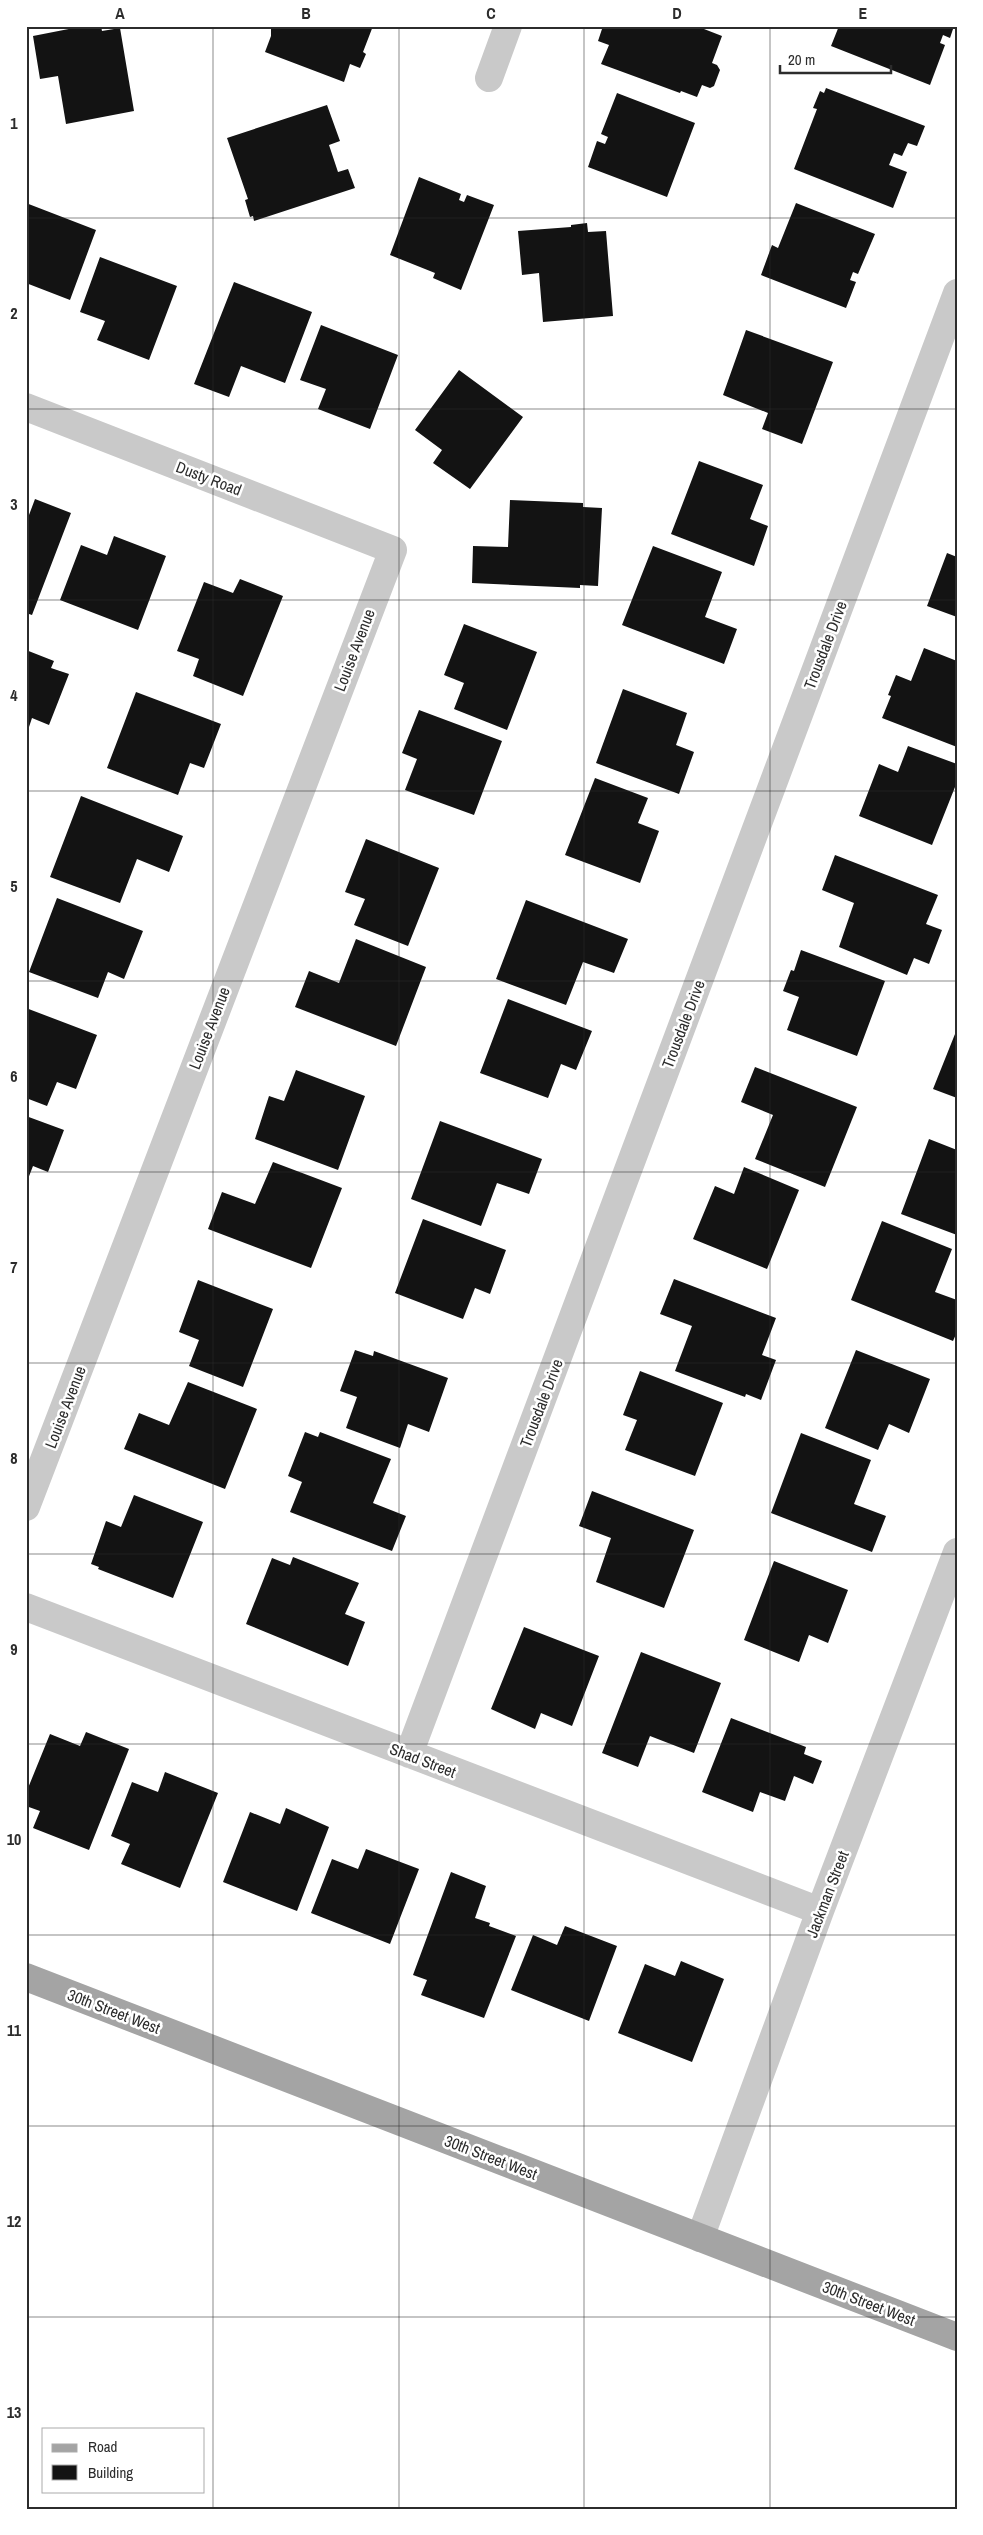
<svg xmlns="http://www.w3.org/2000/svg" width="983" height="2535" font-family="'Archivo Narrow',sans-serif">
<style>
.building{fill:#131313}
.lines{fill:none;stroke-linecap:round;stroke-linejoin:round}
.minor{stroke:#c9c9c9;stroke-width:28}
.primary{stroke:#a4a4a4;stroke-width:28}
.grid{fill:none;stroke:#2c2c2c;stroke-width:1;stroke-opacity:0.55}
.labels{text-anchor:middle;stroke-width:5;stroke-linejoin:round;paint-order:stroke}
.street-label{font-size:16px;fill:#2c2c2c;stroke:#fff}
.neatline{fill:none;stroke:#2c2c2c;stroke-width:2}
.grid-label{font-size:16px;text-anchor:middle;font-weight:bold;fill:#2c2c2c}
</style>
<rect width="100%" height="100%" fill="#fff"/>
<path class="building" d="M 84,26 L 101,26 L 102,31 L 120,28 L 134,111 L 66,124 L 58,76 L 40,79 L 33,36 Z
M 271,26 L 373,26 L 363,52 L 366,54 L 360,68 L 350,64 L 344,82 L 265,52 L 271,36 Z
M 603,26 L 706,26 L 704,29 L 722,36 L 712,63 L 717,65 L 720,70 L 714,86 L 710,88 L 702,85 L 697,97 L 681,91 L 680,93 L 601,64 L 609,45 L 598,41 Z
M 839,26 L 954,26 L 950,38 L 943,35 L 940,43 L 945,45 L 930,85 L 831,46 Z
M 826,88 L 925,126 L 917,146 L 908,143 L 902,156 L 894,153 L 889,165 L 907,172 L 893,208 L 794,169 L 817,109 L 813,108 L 820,91 L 824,93 Z
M 617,93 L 695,123 L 667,197 L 588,167 L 597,141 L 605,144 L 608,137 L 601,134 Z
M 327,105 L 340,141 L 329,145 L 338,172 L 348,169 L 355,188 L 254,221 L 253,216 L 250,217 L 245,200 L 248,199 L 227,138 Z
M 419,177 L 461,194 L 459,200 L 464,202 L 467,195 L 494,205 L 461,290 L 433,278 L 435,273 L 390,255 Z
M 26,203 L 96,230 L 70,300 L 26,283 Z
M 796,203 L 875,234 L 858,274 L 853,272 L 850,280 L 856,282 L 846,308 L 761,275 L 772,245 L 778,248 Z
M 587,223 L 588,232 L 606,231 L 613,316 L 543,322 L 539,273 L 522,275 L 518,231 L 571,227 L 571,225 Z
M 100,257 L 177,286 L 149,360 L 97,340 L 105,321 L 80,312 Z
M 234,282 L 312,312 L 285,383 L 241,366 L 229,397 L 194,384 Z
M 321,325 L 398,355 L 370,429 L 318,409 L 326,389 L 300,380 Z
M 746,330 L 833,362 L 802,444 L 762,429 L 768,413 L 723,395 Z
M 459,370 L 523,417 L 470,489 L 433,463 L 442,450 L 415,430 Z
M 699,461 L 763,485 L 750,519 L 768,526 L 754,566 L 671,534 Z
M 35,499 L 71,513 L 32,615 L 26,613 L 26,523 Z
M 510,500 L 583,503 L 583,507 L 602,508 L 598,586 L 580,585 L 580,588 L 472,583 L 473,546 L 508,547 Z
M 114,536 L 166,556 L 138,630 L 60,600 L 81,545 L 107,555 Z
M 653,546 L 722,572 L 705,617 L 737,629 L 724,664 L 622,625 Z
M 947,553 L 957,557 L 957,617 L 927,606 Z
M 240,579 L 283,596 L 243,696 L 193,676 L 199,659 L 177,651 L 204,582 L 233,593 Z
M 464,624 L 537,652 L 507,730 L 454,709 L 464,683 L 444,675 Z
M 924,648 L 957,661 L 957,747 L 882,718 L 891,696 L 888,695 L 896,675 L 911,681 Z
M 26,650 L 54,661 L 51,668 L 69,674 L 49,725 L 32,718 L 27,733 Z
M 623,689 L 687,713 L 676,745 L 694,752 L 679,794 L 596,763 Z
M 136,692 L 221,724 L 204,768 L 190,763 L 178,795 L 107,768 Z
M 419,710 L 502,741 L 474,815 L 405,790 L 417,759 L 402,753 Z
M 908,746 L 957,764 L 957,782 L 932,845 L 859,816 L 879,764 L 898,772 Z
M 595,778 L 648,798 L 638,823 L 659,831 L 640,883 L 565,855 Z
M 81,796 L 183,836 L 169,872 L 137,859 L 120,903 L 50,877 Z
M 366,839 L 439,868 L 408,946 L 354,925 L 365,899 L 345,892 Z
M 835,855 L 938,895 L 926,924 L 942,930 L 929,964 L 914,958 L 907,975 L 839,947 L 854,903 L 822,890 Z
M 57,898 L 143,931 L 124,979 L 108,972 L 98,998 L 29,972 Z
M 526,900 L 628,939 L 614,973 L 583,962 L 566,1005 L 496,979 Z
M 356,939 L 426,967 L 396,1046 L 295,1007 L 309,971 L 339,983 Z
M 801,950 L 885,981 L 857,1056 L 787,1030 L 799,997 L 783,991 L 791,970 L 794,971 Z
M 508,999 L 592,1031 L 576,1070 L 561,1064 L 548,1098 L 480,1073 Z
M 26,1008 L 97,1035 L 76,1089 L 57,1082 L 47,1106 L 26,1098 Z
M 957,1029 L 957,1098 L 933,1089 Z
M 755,1067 L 857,1107 L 825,1187 L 755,1159 L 773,1115 L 741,1102 Z
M 296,1070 L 365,1096 L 338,1170 L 255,1139 L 269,1096 L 284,1101 Z
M 26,1116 L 64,1130 L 48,1172 L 33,1166 L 26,1184 Z
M 440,1121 L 542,1159 L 529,1194 L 497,1183 L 481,1226 L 411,1199 Z
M 929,1139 L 957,1150 L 957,1235 L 901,1214 Z
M 273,1162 L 342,1188 L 311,1268 L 208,1229 L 222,1192 L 255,1204 Z
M 744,1167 L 799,1190 L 767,1269 L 693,1239 L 715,1186 L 734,1194 Z
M 423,1219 L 506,1250 L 490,1294 L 475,1288 L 463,1319 L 395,1293 Z
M 882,1221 L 952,1249 L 935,1292 L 957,1300 L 957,1332 L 953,1341 L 851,1300 Z
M 674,1279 L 776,1318 L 762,1355 L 776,1360 L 761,1400 L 746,1394 L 745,1397 L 675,1371 L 692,1326 L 660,1314 Z
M 198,1280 L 273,1309 L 243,1387 L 189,1366 L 199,1340 L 179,1332 Z
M 355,1350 L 373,1356 L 374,1351 L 448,1378 L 429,1432 L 408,1424 L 400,1448 L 346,1428 L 357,1397 L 340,1391 Z
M 856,1350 L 930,1379 L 909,1433 L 889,1424 L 878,1450 L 825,1428 Z
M 640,1371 L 723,1403 L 695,1476 L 625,1450 L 637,1420 L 623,1415 Z
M 188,1382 L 257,1409 L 225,1489 L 124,1449 L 139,1413 L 169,1425 Z
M 305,1432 L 318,1437 L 320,1432 L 391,1459 L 373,1503 L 406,1516 L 392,1551 L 290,1512 L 302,1482 L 288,1476 Z
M 801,1433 L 871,1460 L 854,1504 L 886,1516 L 872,1552 L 771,1513 Z
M 592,1491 L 694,1530 L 664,1608 L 596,1582 L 611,1538 L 579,1526 Z
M 134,1495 L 203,1522 L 173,1598 L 98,1569 L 99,1567 L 91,1564 L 106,1521 L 121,1527 Z
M 293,1557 L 359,1583 L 345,1614 L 365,1622 L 348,1666 L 246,1624 L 272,1558 L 290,1565 Z
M 774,1561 L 848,1590 L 828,1643 L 809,1635 L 799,1662 L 744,1640 Z
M 524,1627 L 599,1656 L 572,1726 L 541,1713 L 535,1729 L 491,1709 Z
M 641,1652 L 721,1683 L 694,1753 L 650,1736 L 638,1767 L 602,1753 Z
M 731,1718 L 806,1747 L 804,1754 L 822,1761 L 813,1784 L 794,1776 L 785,1801 L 760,1792 L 753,1812 L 702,1792 Z
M 86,1732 L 129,1749 L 89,1850 L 33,1828 L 40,1811 L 26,1806 L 26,1793 L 50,1734 L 80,1746 Z
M 165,1772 L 218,1793 L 180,1888 L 121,1864 L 130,1844 L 111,1836 L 132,1782 L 158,1792 Z
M 286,1808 L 329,1827 L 297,1911 L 223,1882 L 250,1812 L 280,1824 Z
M 366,1849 L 419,1869 L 390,1944 L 311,1913 L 332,1859 L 358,1869 Z
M 451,1872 L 486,1886 L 475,1918 L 490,1923 L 489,1926 L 516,1936 L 484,2018 L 421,1995 L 427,1980 L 413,1975 Z
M 565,1926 L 617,1946 L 589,2021 L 511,1990 L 533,1935 L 557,1945 Z
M 681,1961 L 724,1979 L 692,2062 L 618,2033 L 645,1964 L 675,1976 Z"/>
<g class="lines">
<path class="minor" d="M 489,78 L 508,26
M 26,407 L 393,550 L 26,1507
M 26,1607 L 820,1911
M 409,1754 L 957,293
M 700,2238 L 820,1911 L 957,1552"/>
<path class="primary" d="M 26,1977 L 957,2337"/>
</g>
<path class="grid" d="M 213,26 L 213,2509M 399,26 L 399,2509M 584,26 L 584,2509M 770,26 L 770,2509M 26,218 L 957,218M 26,409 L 957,409M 26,600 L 957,600M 26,791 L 957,791M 26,981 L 957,981M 26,1172 L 957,1172M 26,1363 L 957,1363M 26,1554 L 957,1554M 26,1744 L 957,1744M 26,1935 L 957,1935M 26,2126 L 957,2126M 26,2317 L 957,2317"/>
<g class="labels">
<g class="street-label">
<text transform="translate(209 478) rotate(21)" y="6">Dusty Road</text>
<text transform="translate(825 645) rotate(-69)" y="6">Trousdale Drive</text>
<text transform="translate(354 650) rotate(-69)" y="6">Louise Avenue</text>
<text transform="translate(683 1024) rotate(-69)" y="6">Trousdale Drive</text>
<text transform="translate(209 1028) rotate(-69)" y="6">Louise Avenue</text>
<text transform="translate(541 1403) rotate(-69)" y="6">Trousdale Drive</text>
<text transform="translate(65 1407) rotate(-69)" y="6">Louise Avenue</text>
<text transform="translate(423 1760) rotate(21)" y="6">Shad Street</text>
<text transform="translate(827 1894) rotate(-69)" y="6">Jackman Street</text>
<text transform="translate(114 2011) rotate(21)" y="6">30th Street West</text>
<text transform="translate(491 2157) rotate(21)" y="6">30th Street West</text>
<text transform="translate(869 2303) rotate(21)" y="6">30th Street West</text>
</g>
</g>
<rect width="983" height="2535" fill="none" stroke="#ffffff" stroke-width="55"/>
<rect x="42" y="2428" width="162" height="65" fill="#ffffff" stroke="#ababab"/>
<rect x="52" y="2444" width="25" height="8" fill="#a4a4a4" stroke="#ababab"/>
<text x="88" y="2452" font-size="15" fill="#2c2c2c">Road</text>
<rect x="52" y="2465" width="25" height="15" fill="#131313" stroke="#ababab"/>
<text x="88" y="2478" font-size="15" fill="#2c2c2c">Building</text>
<path d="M780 65v8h111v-8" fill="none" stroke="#2c2c2c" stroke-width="2.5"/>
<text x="788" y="65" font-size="15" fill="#2c2c2c" stroke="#ffffff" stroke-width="4" paint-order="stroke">20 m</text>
<rect x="28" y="28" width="928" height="2480" class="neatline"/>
<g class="grid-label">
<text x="120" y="19">A</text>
<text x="306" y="19">B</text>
<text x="491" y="19">C</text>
<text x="677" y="19">D</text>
<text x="863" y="19">E</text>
<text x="14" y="129">1</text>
<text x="14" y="319">2</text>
<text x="14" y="510">3</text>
<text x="14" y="701">4</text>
<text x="14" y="892">5</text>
<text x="14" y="1082">6</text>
<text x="14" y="1273">7</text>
<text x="14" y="1464">8</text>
<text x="14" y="1655">9</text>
<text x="14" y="1845">10</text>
<text x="14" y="2036">11</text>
<text x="14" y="2227">12</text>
<text x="14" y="2418">13</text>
</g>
</svg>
